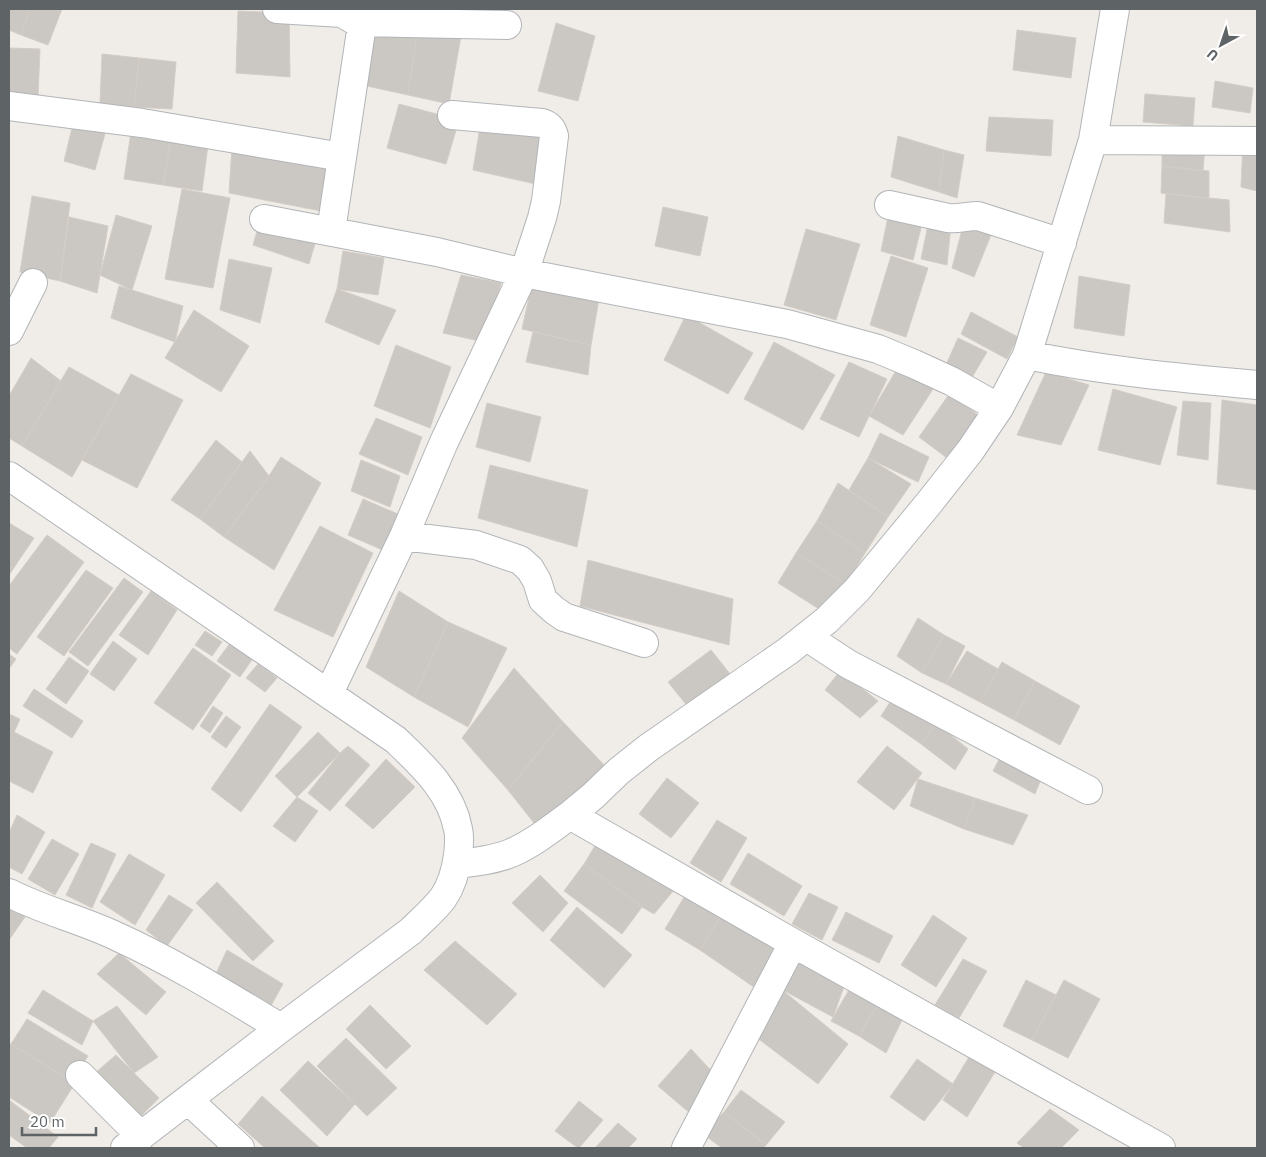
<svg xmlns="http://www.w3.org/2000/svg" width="1266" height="1157" font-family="'IBM Plex Sans',sans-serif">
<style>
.building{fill:#cbc7c3;stroke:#d4cdc5}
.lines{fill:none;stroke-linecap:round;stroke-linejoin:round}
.minor-casing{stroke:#b2b5b8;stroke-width:30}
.minor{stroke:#fff;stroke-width:28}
</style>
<rect width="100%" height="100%" fill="#f0ece7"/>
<path class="building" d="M 9,9 L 30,9 L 21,35 L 9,30 Z
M 30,9 L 62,9 L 48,45 L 21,35 Z
M 238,11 L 289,13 L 290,77 L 236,73 Z
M 556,23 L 595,36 L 578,101 L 538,91 Z
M 373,27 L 418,27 L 408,95 L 367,86 Z
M 418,27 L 461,36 L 449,104 L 408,95 Z
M 1017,30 L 1076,38 L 1071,78 L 1013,70 Z
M 9,48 L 40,49 L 38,97 L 9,96 Z
M 102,54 L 139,58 L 134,107 L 100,103 Z
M 139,58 L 176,62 L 172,109 L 134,107 Z
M 1215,81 L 1253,88 L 1250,113 L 1212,107 Z
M 1145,94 L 1195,98 L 1193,126 L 1143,122 Z
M 399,104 L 459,120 L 446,164 L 387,148 Z
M 989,117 L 1053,120 L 1051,156 L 986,151 Z
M 74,120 L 106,130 L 95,170 L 64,161 Z
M 481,121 L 548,134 L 540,185 L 473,170 Z
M 131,132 L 171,138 L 163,185 L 124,179 Z
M 898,136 L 944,150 L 939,192 L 891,177 Z
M 171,138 L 208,145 L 202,191 L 163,185 Z
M 1243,141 L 1257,143 L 1257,191 L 1241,187 Z
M 1162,142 L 1205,144 L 1203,171 L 1162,166 Z
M 232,147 L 329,161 L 321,211 L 229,193 Z
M 944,150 L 964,155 L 957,198 L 939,192 Z
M 1162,166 L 1209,171 L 1209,198 L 1161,193 Z
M 182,189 L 230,198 L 213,288 L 165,279 Z
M 1166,194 L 1229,200 L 1230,232 L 1164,223 Z
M 32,196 L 70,203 L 60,281 L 20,272 Z
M 663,207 L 708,217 L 700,256 L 655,246 Z
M 890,207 L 924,216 L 913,260 L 881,251 Z
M 116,215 L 152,226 L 132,290 L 100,275 Z
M 69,217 L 108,226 L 97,293 L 60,281 Z
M 929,220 L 951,224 L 947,265 L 921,259 Z
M 259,224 L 316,240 L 309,264 L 253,245 Z
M 963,226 L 991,235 L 974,277 L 952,268 Z
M 806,229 L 860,244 L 836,320 L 784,305 Z
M 343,251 L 384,258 L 378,295 L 337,289 Z
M 891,256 L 928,268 L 906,337 L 870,325 Z
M 229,259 L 272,268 L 260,323 L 220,310 Z
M 461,275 L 501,283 L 484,342 L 443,333 Z
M 1079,276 L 1130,285 L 1124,336 L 1074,328 Z
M 532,284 L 599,299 L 591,345 L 522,329 Z
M 119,286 L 183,306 L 175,342 L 111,318 Z
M 337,289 L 396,310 L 379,345 L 325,322 Z
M 194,310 L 249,346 L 221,392 L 165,358 Z
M 971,312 L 1018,337 L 1007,359 L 961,334 Z
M 686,315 L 753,353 L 728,394 L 664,360 Z
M 533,332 L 591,345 L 588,375 L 526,362 Z
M 958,338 L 987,352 L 971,379 L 946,365 Z
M 774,342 L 835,375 L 803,430 L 744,399 Z
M 396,345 L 451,367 L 430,428 L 374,406 Z
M 31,358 L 61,381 L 22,446 L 9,438 L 9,396 Z
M 849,362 L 887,379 L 859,437 L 820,419 Z
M 69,367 L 119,395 L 72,477 L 22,446 Z
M 897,369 L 933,389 L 903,435 L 869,416 Z
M 1046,372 L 1089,385 L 1061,445 L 1017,435 Z
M 131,374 L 183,400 L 137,488 L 82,460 Z
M 1113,389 L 1177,407 L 1160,465 L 1098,450 Z
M 950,393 L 984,420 L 955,464 L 919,437 Z
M 1222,400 L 1257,405 L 1257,490 L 1217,484 Z
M 1183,401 L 1211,403 L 1208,460 L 1177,455 Z
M 487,403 L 541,417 L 530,462 L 476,447 Z
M 376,418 L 422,437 L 408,475 L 359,454 Z
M 880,433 L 929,457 L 918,482 L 868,458 Z
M 216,440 L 242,462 L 200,519 L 171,500 Z
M 250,451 L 269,476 L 224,537 L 200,519 Z
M 281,457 L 321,483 L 274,570 L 224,537 L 269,476 Z
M 868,458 L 911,484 L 888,517 L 849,490 Z
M 361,460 L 400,476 L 390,507 L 351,491 Z
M 490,465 L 588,490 L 577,547 L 478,518 Z
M 838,483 L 888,517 L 865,553 L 817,521 Z
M 363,499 L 400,515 L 385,551 L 348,535 Z
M 817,521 L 865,553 L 846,584 L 796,553 Z
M 9,523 L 34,538 L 9,575 Z
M 320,526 L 373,553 L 333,637 L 274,610 Z
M 47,535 L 84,562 L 17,654 L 9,648 L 9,586 Z
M 796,553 L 846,584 L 827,614 L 778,583 Z
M 588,560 L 733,599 L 729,645 L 580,606 Z
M 86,570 L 113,588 L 64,656 L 37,637 Z
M 124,578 L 143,592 L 88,666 L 69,652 Z
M 151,591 L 177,610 L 148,655 L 119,635 Z
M 399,591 L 448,622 L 414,697 L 366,667 Z
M 918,618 L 944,635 L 922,673 L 897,656 Z
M 448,622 L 507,648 L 468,727 L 414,697 Z
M 205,631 L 222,642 L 212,656 L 195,645 Z
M 944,635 L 965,646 L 946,684 L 922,673 Z
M 233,639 L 256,654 L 240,677 L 217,661 Z
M 113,641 L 137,659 L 114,691 L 90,674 Z
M 193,648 L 231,675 L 193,730 L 154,703 Z
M 711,650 L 738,684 L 693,713 L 668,682 Z
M 967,651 L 998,669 L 980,702 L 946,684 Z
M 9,654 L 16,659 L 9,669 Z
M 69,657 L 89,671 L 66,704 L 46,689 Z
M 1002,662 L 1035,681 L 1014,720 L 980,702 Z
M 258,664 L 277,678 L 265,692 L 246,678 Z
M 514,668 L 563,722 L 508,790 L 462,738 Z
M 840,671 L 878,701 L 860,718 L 825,690 Z
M 1035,681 L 1080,706 L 1060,745 L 1014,720 Z
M 34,689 L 83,721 L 72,738 L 23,706 Z
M 894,696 L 936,723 L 921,744 L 881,716 Z
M 270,704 L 302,727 L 241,812 L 211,789 Z
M 213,706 L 223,713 L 210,733 L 200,726 Z
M 9,714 L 20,719 L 14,732 L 53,752 L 33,793 L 9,781 Z
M 226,716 L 241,727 L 226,748 L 211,737 Z
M 563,722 L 607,768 L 541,832 L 508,790 Z
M 936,723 L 968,749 L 955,770 L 921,744 Z
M 318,732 L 340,753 L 297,797 L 275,776 Z
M 348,746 L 370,765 L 330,811 L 308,793 L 340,753 Z
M 887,746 L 922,773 L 894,810 L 857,782 Z
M 1005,748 L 1044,772 L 1035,794 L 993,771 Z
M 386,759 L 415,787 L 373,829 L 345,805 Z
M 667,778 L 699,803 L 671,838 L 639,814 Z
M 918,779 L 975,798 L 964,829 L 910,806 Z
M 297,797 L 318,811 L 295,842 L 273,826 Z
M 975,798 L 1028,815 L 1013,845 L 964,829 Z
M 17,815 L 45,832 L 22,874 L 9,867 L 9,833 Z
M 717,820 L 747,838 L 721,882 L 690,863 Z
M 601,836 L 674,890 L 654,914 L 642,907 L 584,864 Z
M 52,839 L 79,854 L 55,895 L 28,879 Z
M 91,843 L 116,854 L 92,908 L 66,895 Z
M 748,853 L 802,886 L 784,916 L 730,884 Z
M 129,854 L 165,875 L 135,925 L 100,902 Z
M 584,864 L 642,907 L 622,934 L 564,891 Z
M 540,875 L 568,903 L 543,932 L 512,903 Z
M 217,882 L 274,941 L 253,961 L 196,903 Z
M 809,893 L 838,907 L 822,940 L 792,924 Z
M 686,894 L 721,916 L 700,950 L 665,929 Z
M 169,895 L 193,910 L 167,946 L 146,930 Z
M 9,903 L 27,914 L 9,940 Z
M 577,907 L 632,955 L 604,988 L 550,940 Z
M 846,912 L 893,936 L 879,963 L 832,940 Z
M 933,915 L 967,938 L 936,987 L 901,965 Z
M 721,916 L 784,954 L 761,992 L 700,950 Z
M 455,941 L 517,994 L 487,1025 L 424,970 Z
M 227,950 L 283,984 L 268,1011 L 214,978 Z
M 119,953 L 166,992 L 146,1015 L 97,974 Z
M 790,957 L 846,981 L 833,1017 L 781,989 Z
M 963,959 L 987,971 L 959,1018 L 935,1005 Z
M 1026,980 L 1056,995 L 1032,1040 L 1003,1026 Z
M 1064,980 L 1100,999 L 1068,1058 L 1032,1040 Z
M 850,988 L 879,1002 L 859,1036 L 831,1021 Z
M 781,989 L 848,1044 L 818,1084 L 748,1031 Z
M 43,990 L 93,1021 L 82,1045 L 28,1013 Z
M 879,1002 L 903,1018 L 886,1053 L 859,1036 Z
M 370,1005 L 411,1046 L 386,1069 L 346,1029 Z
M 117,1006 L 158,1057 L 134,1073 L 93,1021 Z
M 27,1019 L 88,1056 L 71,1081 L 11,1044 Z
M 346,1038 L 397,1088 L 367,1116 L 317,1066 Z
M 9,1043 L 75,1083 L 50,1123 L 9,1097 Z
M 691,1049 L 719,1079 L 691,1114 L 658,1086 Z
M 116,1055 L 159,1098 L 139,1118 L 94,1074 Z
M 969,1057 L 995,1072 L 967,1117 L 943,1100 Z
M 917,1059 L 953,1084 L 924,1121 L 890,1097 Z
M 308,1061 L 355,1104 L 327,1136 L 280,1090 Z
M 741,1090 L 785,1122 L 766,1145 L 724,1112 Z
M 262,1096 L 320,1148 L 265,1148 L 238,1124 Z
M 9,1100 L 58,1137 L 49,1148 L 27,1148 L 9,1135 Z
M 579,1101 L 603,1120 L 579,1148 L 578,1148 L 555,1131 Z
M 1050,1109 L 1079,1130 L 1061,1148 L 1024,1148 L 1017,1143 Z
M 724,1112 L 766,1145 L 763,1148 L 722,1148 L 703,1134 Z
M 618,1123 L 637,1139 L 628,1148 L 595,1148 Z"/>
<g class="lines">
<defs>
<path id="minor" d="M 277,9 L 342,13 L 357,22 L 360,26 L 361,31 L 331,231
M 357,22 L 507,25
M 9,106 L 142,123 L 342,157
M 1093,140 L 1257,141
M 889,205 L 948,218 C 958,219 968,216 978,216 L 1062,243
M 264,219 L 437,252 L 524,273 L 787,324 L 878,349 L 914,364 L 951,381 L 999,408 L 970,451 L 929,503 L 857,590 L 827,620 L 788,651 L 648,748 L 619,771 L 593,796 L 570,815
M 9,331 L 33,283
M 1027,355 L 1093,140 L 1115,9
M 999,408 L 1027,355 C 1103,371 1180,378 1257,385
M 9,476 L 396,740 C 422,765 451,791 458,829 C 460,837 459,847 458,855 C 456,870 452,885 443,898 C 434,910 422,920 411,931 L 281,1028 L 125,1148
M 404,536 L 476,545 L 520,560 L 530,569 L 537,581 L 543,600 L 554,610 L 564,617 L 644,643
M 807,637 L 848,664 L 1088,790
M 329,693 L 404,536 L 444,442 L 524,273 L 542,218 L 546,201 L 554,136 C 552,128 549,125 542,123 L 452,115
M 457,864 C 475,862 494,860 511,853 C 532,844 551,829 570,815 L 793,943 L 1161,1148
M 9,893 C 44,911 83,920 118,937 C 175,963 228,996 281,1028
M 80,1075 L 141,1136
M 188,1100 L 240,1148
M 686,1148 L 793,943"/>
</defs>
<use href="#minor" class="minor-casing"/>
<use href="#minor" class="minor"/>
</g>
<rect width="1266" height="1157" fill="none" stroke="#5e6366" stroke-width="20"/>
<g transform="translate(1221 45) rotate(220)" stroke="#ffffff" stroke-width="4" paint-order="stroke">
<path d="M0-4L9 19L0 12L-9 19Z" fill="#5e6366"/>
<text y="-8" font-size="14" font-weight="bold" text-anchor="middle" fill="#5e6366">U</text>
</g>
<path d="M22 1127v8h74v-8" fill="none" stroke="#5e6366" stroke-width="2.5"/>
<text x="30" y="1127" font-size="15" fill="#5e6366" stroke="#ffffff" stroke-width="4" paint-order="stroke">20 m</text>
</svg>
